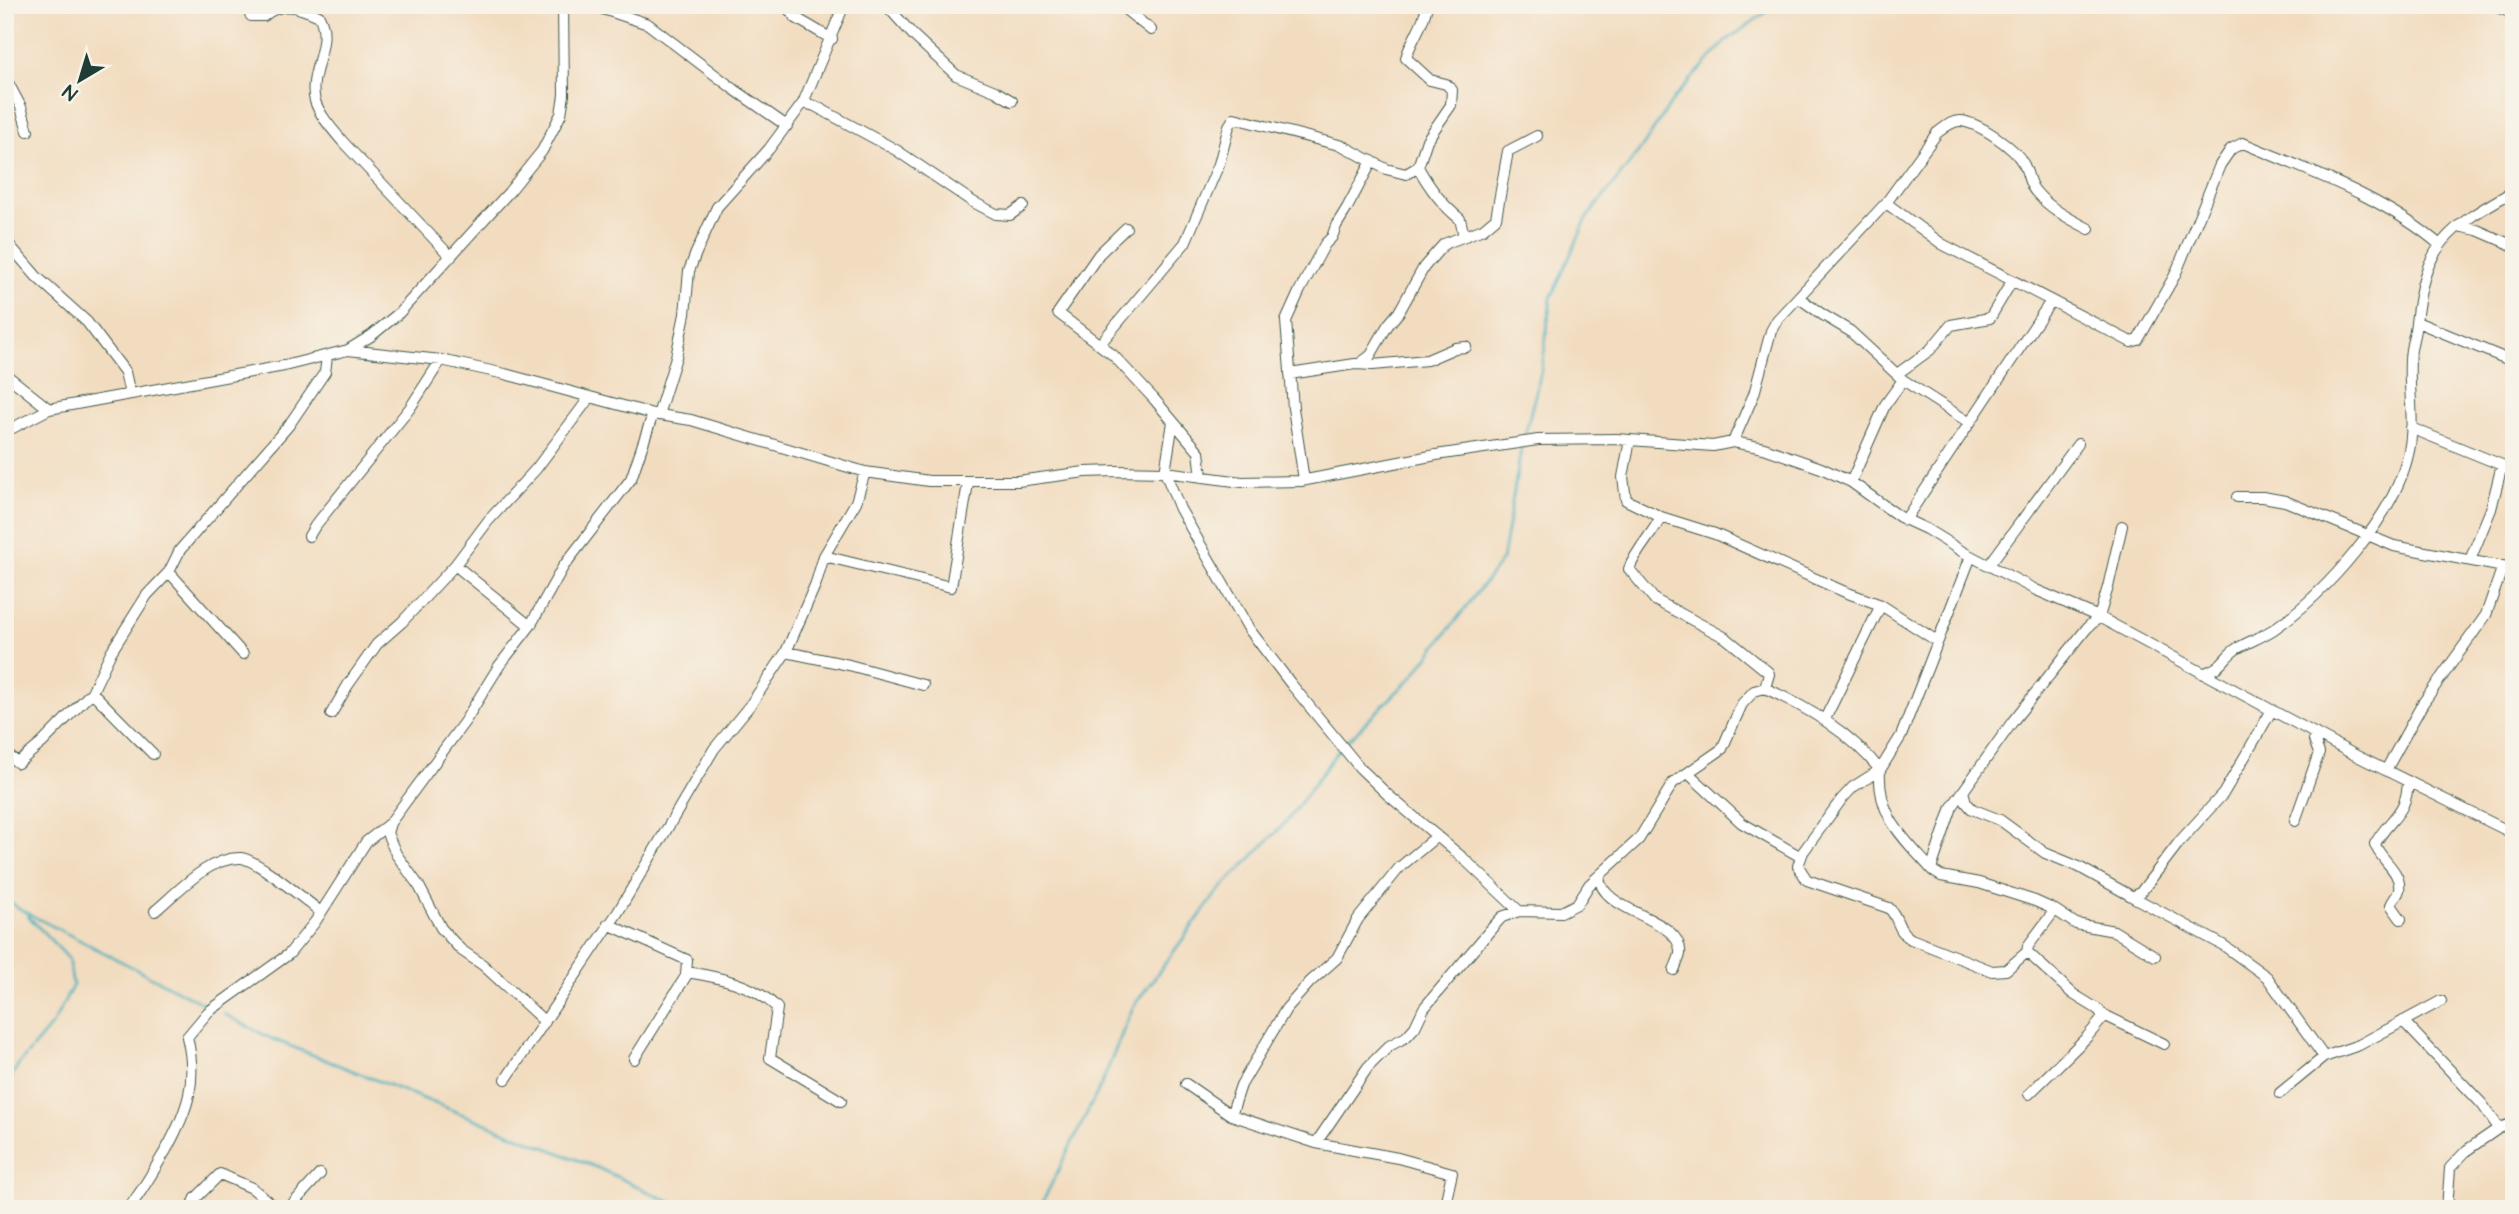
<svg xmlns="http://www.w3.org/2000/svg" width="2519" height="1214" font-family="'Architects Daughter',sans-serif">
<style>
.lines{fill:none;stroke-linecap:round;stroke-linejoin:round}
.stream{stroke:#40aebd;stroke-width:2.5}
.street-casing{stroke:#3f5549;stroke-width:12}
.street{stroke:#fff;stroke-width:10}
</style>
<rect width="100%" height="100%" fill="#f7f3e8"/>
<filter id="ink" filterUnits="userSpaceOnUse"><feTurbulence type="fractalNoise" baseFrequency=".0143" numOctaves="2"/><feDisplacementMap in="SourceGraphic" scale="14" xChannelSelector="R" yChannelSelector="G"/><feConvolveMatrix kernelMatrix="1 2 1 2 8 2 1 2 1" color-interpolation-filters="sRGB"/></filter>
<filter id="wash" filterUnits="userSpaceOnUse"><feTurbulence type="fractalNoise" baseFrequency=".00686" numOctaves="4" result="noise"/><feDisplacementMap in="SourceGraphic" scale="28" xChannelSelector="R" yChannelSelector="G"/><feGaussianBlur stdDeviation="1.57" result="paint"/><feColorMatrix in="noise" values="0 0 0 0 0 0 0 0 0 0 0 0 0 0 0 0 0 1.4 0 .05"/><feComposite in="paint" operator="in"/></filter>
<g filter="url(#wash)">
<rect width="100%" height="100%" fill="#f2dcbf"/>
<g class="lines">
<path class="stream" d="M 1524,438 L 1542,368 L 1551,298 L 1587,218 L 1641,149 L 1675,97 L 1726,41 L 1776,5
M 1344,744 L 1414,675 L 1502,560 L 1522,444
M 9,902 L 25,912 L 204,1004
M 224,1014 L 270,1038 L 598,1168 L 685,1209
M 5,1088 L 18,1065 L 52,1025 L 73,985 L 68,958 L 28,916
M 1039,1209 L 1101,1085 L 1133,1007 L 1216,894 L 1287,821 L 1339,749"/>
</g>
</g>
<g filter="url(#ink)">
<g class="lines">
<defs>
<path id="street" d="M 245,5 L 251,16 L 264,16 C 282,0 299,7 319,16 C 334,43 307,73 315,101 C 320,116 333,130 343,142 L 451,257
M 591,5 L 648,24 L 735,90 L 787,126
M 785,5 L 796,18 L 832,39
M 886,5 L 914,36 L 956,75 L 995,91 L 1012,101
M 1120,5 L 1151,30
M 2492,5 L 2514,14
M 5,77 L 21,107 L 28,131
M 803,103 L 815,106 L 896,150 L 973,202 L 996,214 L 1010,215 L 1023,206
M 1418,167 C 1429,187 1442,205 1460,219 L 1464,236
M 1886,203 L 1942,244 L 2131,342 L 2138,340 L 2175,275 L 2220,165 L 2231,149 L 2243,143 C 2311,172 2384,197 2440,245
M 2458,226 L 2477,230 L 2514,246
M 1126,228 L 1099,254 L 1058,313 L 1113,355 L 1154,399 L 1199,452 L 1202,477
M 5,240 L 37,277 L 87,322 L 125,372 L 130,394
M 1799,298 L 1823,315 L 1850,331 L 1903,380 L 1970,423
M 2417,322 L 2514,362
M 1100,344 L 1185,243 L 1219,164 L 1229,126 L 1234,118 L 1343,146 L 1386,169 L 1406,174 L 1418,167 L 1427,140 L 1451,105 L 1452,90 L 1446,84 L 1430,80 L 1406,58 C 1411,39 1424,26 1427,5
M 348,350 L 441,360 L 505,374 L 653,414 L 691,420 L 865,472 L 929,481 L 1018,481 L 1085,472 L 1117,471 L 1165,472 L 1242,482 L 1301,481 L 1436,455 L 1538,440 L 1616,439 L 1713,446 L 1733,442 L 1764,448 L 1821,468 L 1851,482 L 1900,517 L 1926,529 L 1963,552 L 2036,590 L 2099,617 L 2353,754 L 2514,834
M 1359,364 L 1370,356 L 1388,325 L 1399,312 L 1424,267 L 1436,253 L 1444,244 L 1483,229 L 1496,218 L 1508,151 L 1537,136
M 5,374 L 49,409
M 1290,374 L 1355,364 L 1373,365 L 1427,360 L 1455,348 L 1466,347
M 1897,374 L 1930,350 L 1951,325 L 1990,318 L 2012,281
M 658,415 L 676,357 L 685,314 L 689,271 L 696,253 L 717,207 L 769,149 L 803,103 L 844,5
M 1173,422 L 1165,472 L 1180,509 L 1249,629 L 1291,684 L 1360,768 L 1388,795 L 1463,858 L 1519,911
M 2411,428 L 2514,470
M 5,432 L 49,409 L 284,366 L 348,350 L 371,336 L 399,313 L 509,192 L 542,151 L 561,114 L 564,95 L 563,5
M 1630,440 L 1623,477 L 1626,500 L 1661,517 L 1715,534 L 1845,592 L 1881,605 L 1937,641
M 1733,442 L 1754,394 L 1771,331 L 1777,320 L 1886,203 L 1937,133 C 1944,128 1952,120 1961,121 C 1979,123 2014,147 2023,163 C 2029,173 2028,184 2036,192 C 2050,209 2070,219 2089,229
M 1304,480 L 1293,408 L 1286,321 L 1300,290 L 1325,244 L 1332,237 L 1336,226 L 1347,208 L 1372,161
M 1851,482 L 1885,405 L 1903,380
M 2237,497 L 2263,497 L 2285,501 L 2394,546 L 2514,569
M 1661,517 C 1652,535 1636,550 1629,569 L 1655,600 L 1726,638 L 1768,672 L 1769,674 L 1765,688
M 1905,520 L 2051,301
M 309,536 L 315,526 L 410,408 L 441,360
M 824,556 L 951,587 L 968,483
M 1971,556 L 1901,736 L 1880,770 L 1853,787 L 1841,800 L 1803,852 L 1798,866 L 1807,880 L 1889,908 C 1900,919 1896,930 1911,939 L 1992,971 L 2006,970 L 2027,952
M 2470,560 L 2491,509 L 2502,465
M 455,565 L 488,521 L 536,469 L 590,397
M 1989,565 L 2078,444
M 169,572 L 243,654
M 786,652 L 849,665 L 923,685
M 2203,674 C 2207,672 2213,670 2217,667 C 2224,662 2227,655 2236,649 C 2248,642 2262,637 2274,629 C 2326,593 2394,517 2408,455 C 2416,424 2408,391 2410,360 C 2410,347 2415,335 2416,323 C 2424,244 2448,228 2514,191
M 92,692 L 153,754
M 331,714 L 348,685 L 377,644 L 402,622 L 455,565 L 530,626
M 1825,719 L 1881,605
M 5,753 L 18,763 L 42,743 L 92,692 L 111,652 L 147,595 L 169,572 L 180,550 L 289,425 L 325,372 L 327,357
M 2386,770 L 2423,703 L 2486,615 L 2503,566
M 1688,773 L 1742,823 L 1801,857
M 1963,791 L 1966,802 L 1972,809 L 2000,820 L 2045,853 L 2079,867 L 2133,897 L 2141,892 L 2180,841 L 2223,794 L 2272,710
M 2295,821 L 2319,753 L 2314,740 L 2315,733
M 1931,869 L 1952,807 L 2013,721 L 2087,628 L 2099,617 L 2108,587 L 2122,526
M 1599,876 C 1601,914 1684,917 1680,954 C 1679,959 1676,965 1674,970
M 2133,897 L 2223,945 L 2267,977 L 2324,1057 L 2280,1093
M 155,911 C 178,892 208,857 241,858 C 257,859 306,901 321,912
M 2401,919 L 2391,905 C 2393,900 2398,895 2399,890 C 2402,871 2379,859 2375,844 C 2390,817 2407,815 2408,781
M 608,924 L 687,960 L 686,976 L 634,1059
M 687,972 C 718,977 755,984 777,1008 L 770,1058 L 841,1101
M 2102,1014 L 2164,1044
M 2403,1021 L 2482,1104 L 2499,1128 L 2514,1123
M 545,1022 L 483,965 L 461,950 L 441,928 L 419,886 L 396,854 L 387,833 L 390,823 L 465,721 L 499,666 L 530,626 L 563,567 L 631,479 L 653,414
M 2324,1057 L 2359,1045 L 2441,1001
M 506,1079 L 618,912 L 714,749 L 751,704 L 786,652 L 816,583 L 824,556 L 856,502 L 865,472
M 1186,1084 L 1231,1115 L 1316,1143 L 1368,1067 L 1389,1046 L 1406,1037 L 1415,1027 L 1424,1008 L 1492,928 L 1502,917 L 1519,911 L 1561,912 L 1577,904 L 1589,885 L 1639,839 L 1673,783 L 1722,749 L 1742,704 L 1754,691 L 1765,688 C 1808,708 1850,732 1880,770 C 1877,817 1904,838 1933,871 L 1941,876 L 1979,883 L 2035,901 L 2055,910 L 2076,924 L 2114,931 L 2155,956
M 2029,1094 L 2087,1037 L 2103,1018 L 2099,1010 L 2073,994 L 2027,952 L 2028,946 L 2055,910
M 1231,1115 L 1241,1085 L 1286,1009 L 1310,982 L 1337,958 L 1358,919 L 1400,867 L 1437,836
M 1316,1143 L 1398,1158 L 1452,1173 L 1444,1209
M 128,1209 C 144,1189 153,1171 166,1150 C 188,1110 198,1082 187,1037 L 208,1012 L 289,954 L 315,922 L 366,842 L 390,823
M 191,1209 L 196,1198 L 220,1174 L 252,1188 L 277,1209
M 288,1209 L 320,1174
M 460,1209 L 462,1207
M 2447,1209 L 2450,1168 L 2467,1150 L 2499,1128"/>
</defs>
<use href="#street" class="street-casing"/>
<use href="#street" class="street"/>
</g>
</g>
<rect width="2519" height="1214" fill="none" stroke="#f7f3e8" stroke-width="28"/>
<g transform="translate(80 80) rotate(218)" stroke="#f7f3e8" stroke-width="5" paint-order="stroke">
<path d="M0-5L12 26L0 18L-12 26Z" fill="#1f3d34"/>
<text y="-10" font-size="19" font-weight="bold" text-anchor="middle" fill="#1f3d34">N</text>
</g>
</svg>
